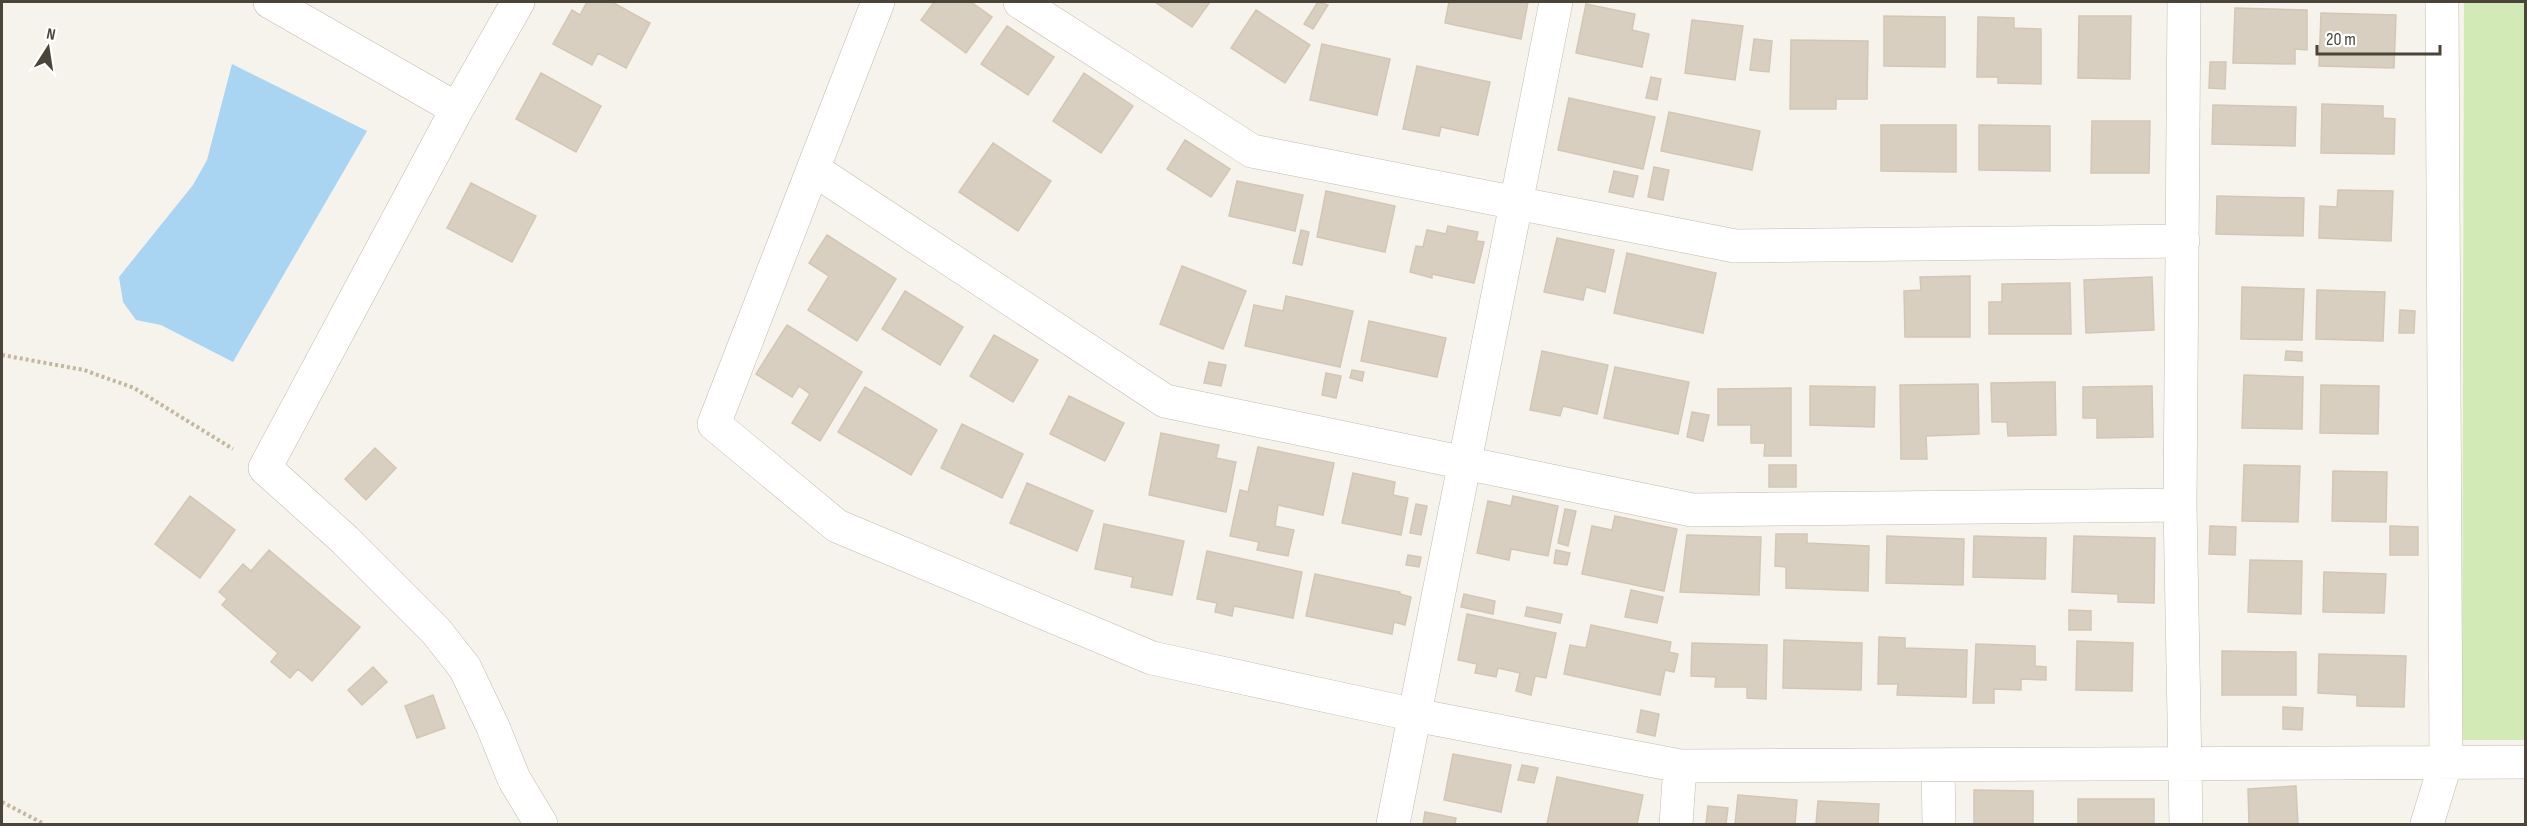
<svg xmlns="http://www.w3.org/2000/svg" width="2527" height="826" font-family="'Sofia Sans Condensed',sans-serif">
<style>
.green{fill:#d2eab5}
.water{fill:#a9d4f2}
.building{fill:#d8cfc1;stroke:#d3c7b4;stroke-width:1.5}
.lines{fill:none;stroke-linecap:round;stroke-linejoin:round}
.minor-casing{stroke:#c2bbae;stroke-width:34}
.path{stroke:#c4b79f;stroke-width:4;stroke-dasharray:3 3;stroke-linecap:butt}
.minor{stroke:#fff;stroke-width:33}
</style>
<rect width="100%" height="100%" fill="#f6f3ec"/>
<path class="green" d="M 2464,2 L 2525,2 L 2525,740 L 2462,740 Z"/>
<path class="water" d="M 232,64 L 367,131 L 233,362 L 161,325 L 136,320 L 123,302 L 119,277 L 193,185 L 207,160 Z"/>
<path class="building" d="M 587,2 L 612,2 L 650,23 L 626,68 L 598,53 L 592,65 L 553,44 L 572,10 L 580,15 Z
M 934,2 L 971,2 L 992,17 L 966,53 L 921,20 Z
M 1155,2 L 1210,2 L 1192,27 Z
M 1318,2 L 1328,5 L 1313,29 L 1304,24 Z
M 1449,2 L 1528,2 L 1521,39 L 1445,23 Z
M 1586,4 L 1635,14 L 1632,30 L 1649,34 L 1642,67 L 1576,53 Z
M 2235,8 L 2307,10 L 2307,50 L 2295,49 L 2295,64 L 2233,63 Z
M 1256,10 L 1310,45 L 1285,83 L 1231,48 Z
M 2321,13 L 2396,15 L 2394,68 L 2319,66 Z
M 1884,16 L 1945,17 L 1945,67 L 1884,66 Z
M 2079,16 L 2131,16 L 2130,79 L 2078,78 Z
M 1978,17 L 2014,18 L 2014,28 L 2041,29 L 2041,84 L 1998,83 L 1998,77 L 1977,77 Z
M 1692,20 L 1743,26 L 1735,80 L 1685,73 Z
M 1007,26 L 1054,57 L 1028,95 L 981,64 Z
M 1754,39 L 1772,41 L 1769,72 L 1750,70 Z
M 1791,40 L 1868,41 L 1867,99 L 1836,99 L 1836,109 L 1790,109 Z
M 1322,44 L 1390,59 L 1377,115 L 1310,100 Z
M 2210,62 L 2226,62 L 2225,89 L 2209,88 Z
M 1417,66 L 1490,82 L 1478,135 L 1441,127 L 1439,136 L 1403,129 Z
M 541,73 L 601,106 L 576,152 L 516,119 Z
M 1084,73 L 1133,106 L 1101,153 L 1053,121 Z
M 1651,77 L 1661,79 L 1657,100 L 1646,98 Z
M 1569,98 L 1655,117 L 1643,169 L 1558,150 Z
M 2322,104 L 2383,106 L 2383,118 L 2395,119 L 2394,154 L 2321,153 Z
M 2213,105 L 2296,107 L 2295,146 L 2212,144 Z
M 1669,112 L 1760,131 L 1752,170 L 1661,151 Z
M 2092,121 L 2150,121 L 2149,173 L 2091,173 Z
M 1881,125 L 1956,125 L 1956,172 L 1881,171 Z
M 1979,125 L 2050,126 L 2050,171 L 1979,170 Z
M 1185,140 L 1230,169 L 1211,197 L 1167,169 Z
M 993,143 L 1051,181 L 1018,231 L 959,192 Z
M 1654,167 L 1669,170 L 1663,200 L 1648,197 Z
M 1614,171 L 1638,176 L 1633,197 L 1609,192 Z
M 1237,181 L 1303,195 L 1295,231 L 1229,216 Z
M 471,183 L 536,216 L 512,262 L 447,228 Z
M 2338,190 L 2393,191 L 2391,241 L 2319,238 L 2320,206 L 2337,207 Z
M 1326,191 L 1395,206 L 1385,252 L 1317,237 Z
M 2217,196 L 2304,198 L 2303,236 L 2216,234 Z
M 1448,226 L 1478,232 L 1476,241 L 1484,242 L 1474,283 L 1432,274 L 1432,278 L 1410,272 L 1416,246 L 1423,247 L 1427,230 L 1446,234 Z
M 1301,230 L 1309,232 L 1302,265 L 1293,263 Z
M 827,235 L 896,279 L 857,341 L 808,310 L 829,276 L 809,263 Z
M 1557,238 L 1614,250 L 1605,292 L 1586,287 L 1583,300 L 1544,292 Z
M 1627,253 L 1716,273 L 1703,333 L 1614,313 Z
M 1182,266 L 1246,291 L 1223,349 L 1160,324 Z
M 1970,276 L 1970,337 L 1905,337 L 1904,291 L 1921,290 L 1920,277 Z
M 2152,277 L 2154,330 L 2086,333 L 2084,280 Z
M 2070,283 L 2071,334 L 1989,334 L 1989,302 L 2002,302 L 2002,284 Z
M 2242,287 L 2304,289 L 2302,340 L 2241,339 Z
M 2317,290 L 2385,292 L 2383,341 L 2316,339 Z
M 905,291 L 963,327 L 940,365 L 882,329 Z
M 1286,296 L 1353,311 L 1340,367 L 1245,346 L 1254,305 L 1283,311 Z
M 2400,310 L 2415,311 L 2414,333 L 2399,333 Z
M 1369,321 L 1446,338 L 1437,377 L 1361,361 Z
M 787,325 L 862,372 L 820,441 L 792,423 L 810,394 L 799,386 L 792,397 L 756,374 Z
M 994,335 L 1038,360 L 1013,402 L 970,376 Z
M 1542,351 L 1608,365 L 1597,414 L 1563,406 L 1560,416 L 1530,410 Z
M 2286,351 L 2302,352 L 2302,361 L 2285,360 Z
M 1209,362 L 1226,365 L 1221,386 L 1204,383 Z
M 1615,367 L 1689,382 L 1678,434 L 1604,418 Z
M 1352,370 L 1364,372 L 1362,381 L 1350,378 Z
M 1326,373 L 1341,376 L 1336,398 L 1322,395 Z
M 2244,375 L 2303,377 L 2302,429 L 2242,428 Z
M 2055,382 L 2056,435 L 2008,436 L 2007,422 L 1992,422 L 1991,383 Z
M 1978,384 L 1979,434 L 1926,436 L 1927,459 L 1901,459 L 1900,385 Z
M 2321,385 L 2379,386 L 2378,434 L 2320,433 Z
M 1810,386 L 1875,387 L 1874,427 L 1810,425 Z
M 2152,386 L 2153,437 L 2097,438 L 2097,418 L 2083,418 L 2083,387 Z
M 865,387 L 937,430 L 911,475 L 838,432 Z
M 1791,388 L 1791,456 L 1764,456 L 1765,443 L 1751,443 L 1751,425 L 1718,425 L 1718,389 Z
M 1069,396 L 1124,423 L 1105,461 L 1050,434 Z
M 1692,412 L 1709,415 L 1703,441 L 1687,437 Z
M 962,424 L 1023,454 L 1002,498 L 941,468 Z
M 1161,433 L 1219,445 L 1216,458 L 1236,462 L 1226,512 L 1149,495 Z
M 1258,447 L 1334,463 L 1323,515 L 1278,505 L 1275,526 L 1294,530 L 1288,556 L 1257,550 L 1259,542 L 1230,536 L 1240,490 L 1248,492 Z
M 375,448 L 396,468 L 366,500 L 345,479 Z
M 1769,465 L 1796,465 L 1796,487 L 1769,487 Z
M 2244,465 L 2300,466 L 2298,522 L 2242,521 Z
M 2333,471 L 2387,472 L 2386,522 L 2332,521 Z
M 1353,473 L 1395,482 L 1393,495 L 1408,498 L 1401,535 L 1342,523 Z
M 1027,483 L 1093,511 L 1077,551 L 1010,523 Z
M 190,496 L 235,530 L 200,578 L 155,544 Z
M 1513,496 L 1558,506 L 1548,556 L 1511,549 L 1509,560 L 1477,553 L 1488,501 L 1511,506 Z
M 1416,504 L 1427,506 L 1421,535 L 1410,533 Z
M 1565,509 L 1576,511 L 1568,546 L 1558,543 Z
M 1615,516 L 1677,529 L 1664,591 L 1582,574 L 1592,526 L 1612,530 Z
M 1104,524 L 1184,541 L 1172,595 L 1131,587 L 1133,577 L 1095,569 Z
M 2210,526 L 2236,527 L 2235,555 L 2209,554 Z
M 2390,526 L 2418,527 L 2418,555 L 2390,555 Z
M 1776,534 L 1807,534 L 1807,543 L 1869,546 L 1868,591 L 1786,588 L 1786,567 L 1775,566 Z
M 1687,535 L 1761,537 L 1759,595 L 1680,592 Z
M 1887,536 L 1964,539 L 1963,585 L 1886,583 Z
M 1974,536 L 2046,538 L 2045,579 L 1973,577 Z
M 2074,536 L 2155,538 L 2154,603 L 2118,602 L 2118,594 L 2072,592 Z
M 269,550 L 360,627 L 312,681 L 298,669 L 290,678 L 271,662 L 278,653 L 222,605 L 227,599 L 219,592 L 243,564 L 251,571 Z
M 1556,550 L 1570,553 L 1567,565 L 1554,563 Z
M 1207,551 L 1302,572 L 1293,618 L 1234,606 L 1232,616 L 1215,612 L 1217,603 L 1197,599 Z
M 1408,555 L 1421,557 L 1419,567 L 1406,565 Z
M 2250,560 L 2302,561 L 2301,614 L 2248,612 Z
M 2324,572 L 2386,574 L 2384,613 L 2323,612 Z
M 1315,574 L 1400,592 L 1400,594 L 1411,597 L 1405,625 L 1394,622 L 1392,634 L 1306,616 Z
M 1631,590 L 1663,597 L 1657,623 L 1625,617 Z
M 1464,594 L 1495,601 L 1493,614 L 1461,607 Z
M 1527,607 L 1562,614 L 1560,623 L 1525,616 Z
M 2069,610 L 2091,611 L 2091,630 L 2069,630 Z
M 1467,614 L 1556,633 L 1546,678 L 1535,676 L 1531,695 L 1516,691 L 1520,673 L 1498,668 L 1496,677 L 1475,673 L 1477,664 L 1458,660 Z
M 1591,625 L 1671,642 L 1669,652 L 1678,654 L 1674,672 L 1665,670 L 1660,695 L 1564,674 L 1570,645 L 1586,648 Z
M 1879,637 L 1905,638 L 1905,648 L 1967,650 L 1966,697 L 1897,695 L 1898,684 L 1878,684 Z
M 1784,640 L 1862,643 L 1861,690 L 1783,688 Z
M 2077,641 L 2133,643 L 2132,691 L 2076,690 Z
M 1692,643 L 1767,645 L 1766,699 L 1747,698 L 1747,687 L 1715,687 L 1716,677 L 1691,676 Z
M 1976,644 L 2035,646 L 2035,666 L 2046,667 L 2046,680 L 2021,679 L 2021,690 L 1994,689 L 1994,703 L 1973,703 Z
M 2222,651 L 2296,652 L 2296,695 L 2222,695 Z
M 2319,654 L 2406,656 L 2404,707 L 2357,706 L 2357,695 L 2318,693 Z
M 373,667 L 387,682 L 362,705 L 348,690 Z
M 433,695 L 445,728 L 417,738 L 405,706 Z
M 2283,707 L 2303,708 L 2302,730 L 2283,729 Z
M 1641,710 L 1659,714 L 1655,736 L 1637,732 Z
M 1453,754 L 1511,765 L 1501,812 L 1444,800 Z
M 1522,765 L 1538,768 L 1534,783 L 1518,780 Z
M 1557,777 L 1643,795 L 1637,824 L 1547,824 Z
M 2296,786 L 2298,824 L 2249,824 L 2248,789 Z
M 1974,790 L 2033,791 L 2033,824 L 1974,824 Z
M 1738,795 L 1797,800 L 1795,824 L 1735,824 Z
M 2078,799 L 2154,799 L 2154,824 L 2078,824 Z
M 1818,801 L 1879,804 L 1878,824 L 1816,824 Z
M 1708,806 L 1728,808 L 1726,824 L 1706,824 Z
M 1425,812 L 1456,818 L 1455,824 L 1423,824 Z"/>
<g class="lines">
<defs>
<path id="minor" d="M 270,2 L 457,109
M 518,2 L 457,109 L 265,468 L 345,540 L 436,631 L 465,668 L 493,727 L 514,779 L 541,824
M 878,2 L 714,424 L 837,526 L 1152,658 L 1415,715 L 1680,766 L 2526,762
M 1020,2 L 1252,151 L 1735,246 L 2183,241
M 2184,2 L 2180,505 L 2186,824
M 813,169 L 1165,401 L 1692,510 L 2180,505
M 1938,767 L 1939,824
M 1393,824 L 1556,2
M 1676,824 L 1680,766
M 2427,824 L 2446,762 L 2442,2"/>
</defs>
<use href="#minor" class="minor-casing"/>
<path class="path" d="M 2,355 L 84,370 L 134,388 L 233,449
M 2,802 L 44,824"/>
<use href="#minor" class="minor"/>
</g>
<rect width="2527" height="826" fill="none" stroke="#4b4439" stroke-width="6"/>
<g transform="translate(48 48) rotate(12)" stroke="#ffffff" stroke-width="4.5" paint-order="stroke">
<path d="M0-4.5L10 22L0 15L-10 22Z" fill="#4b4439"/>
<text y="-9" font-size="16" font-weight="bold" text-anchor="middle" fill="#4b4439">N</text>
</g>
<path d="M2317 45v9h123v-9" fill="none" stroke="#4b4439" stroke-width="3"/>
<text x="2326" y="45" font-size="18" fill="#4b4439" stroke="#ffffff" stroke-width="4.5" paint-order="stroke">20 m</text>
</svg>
